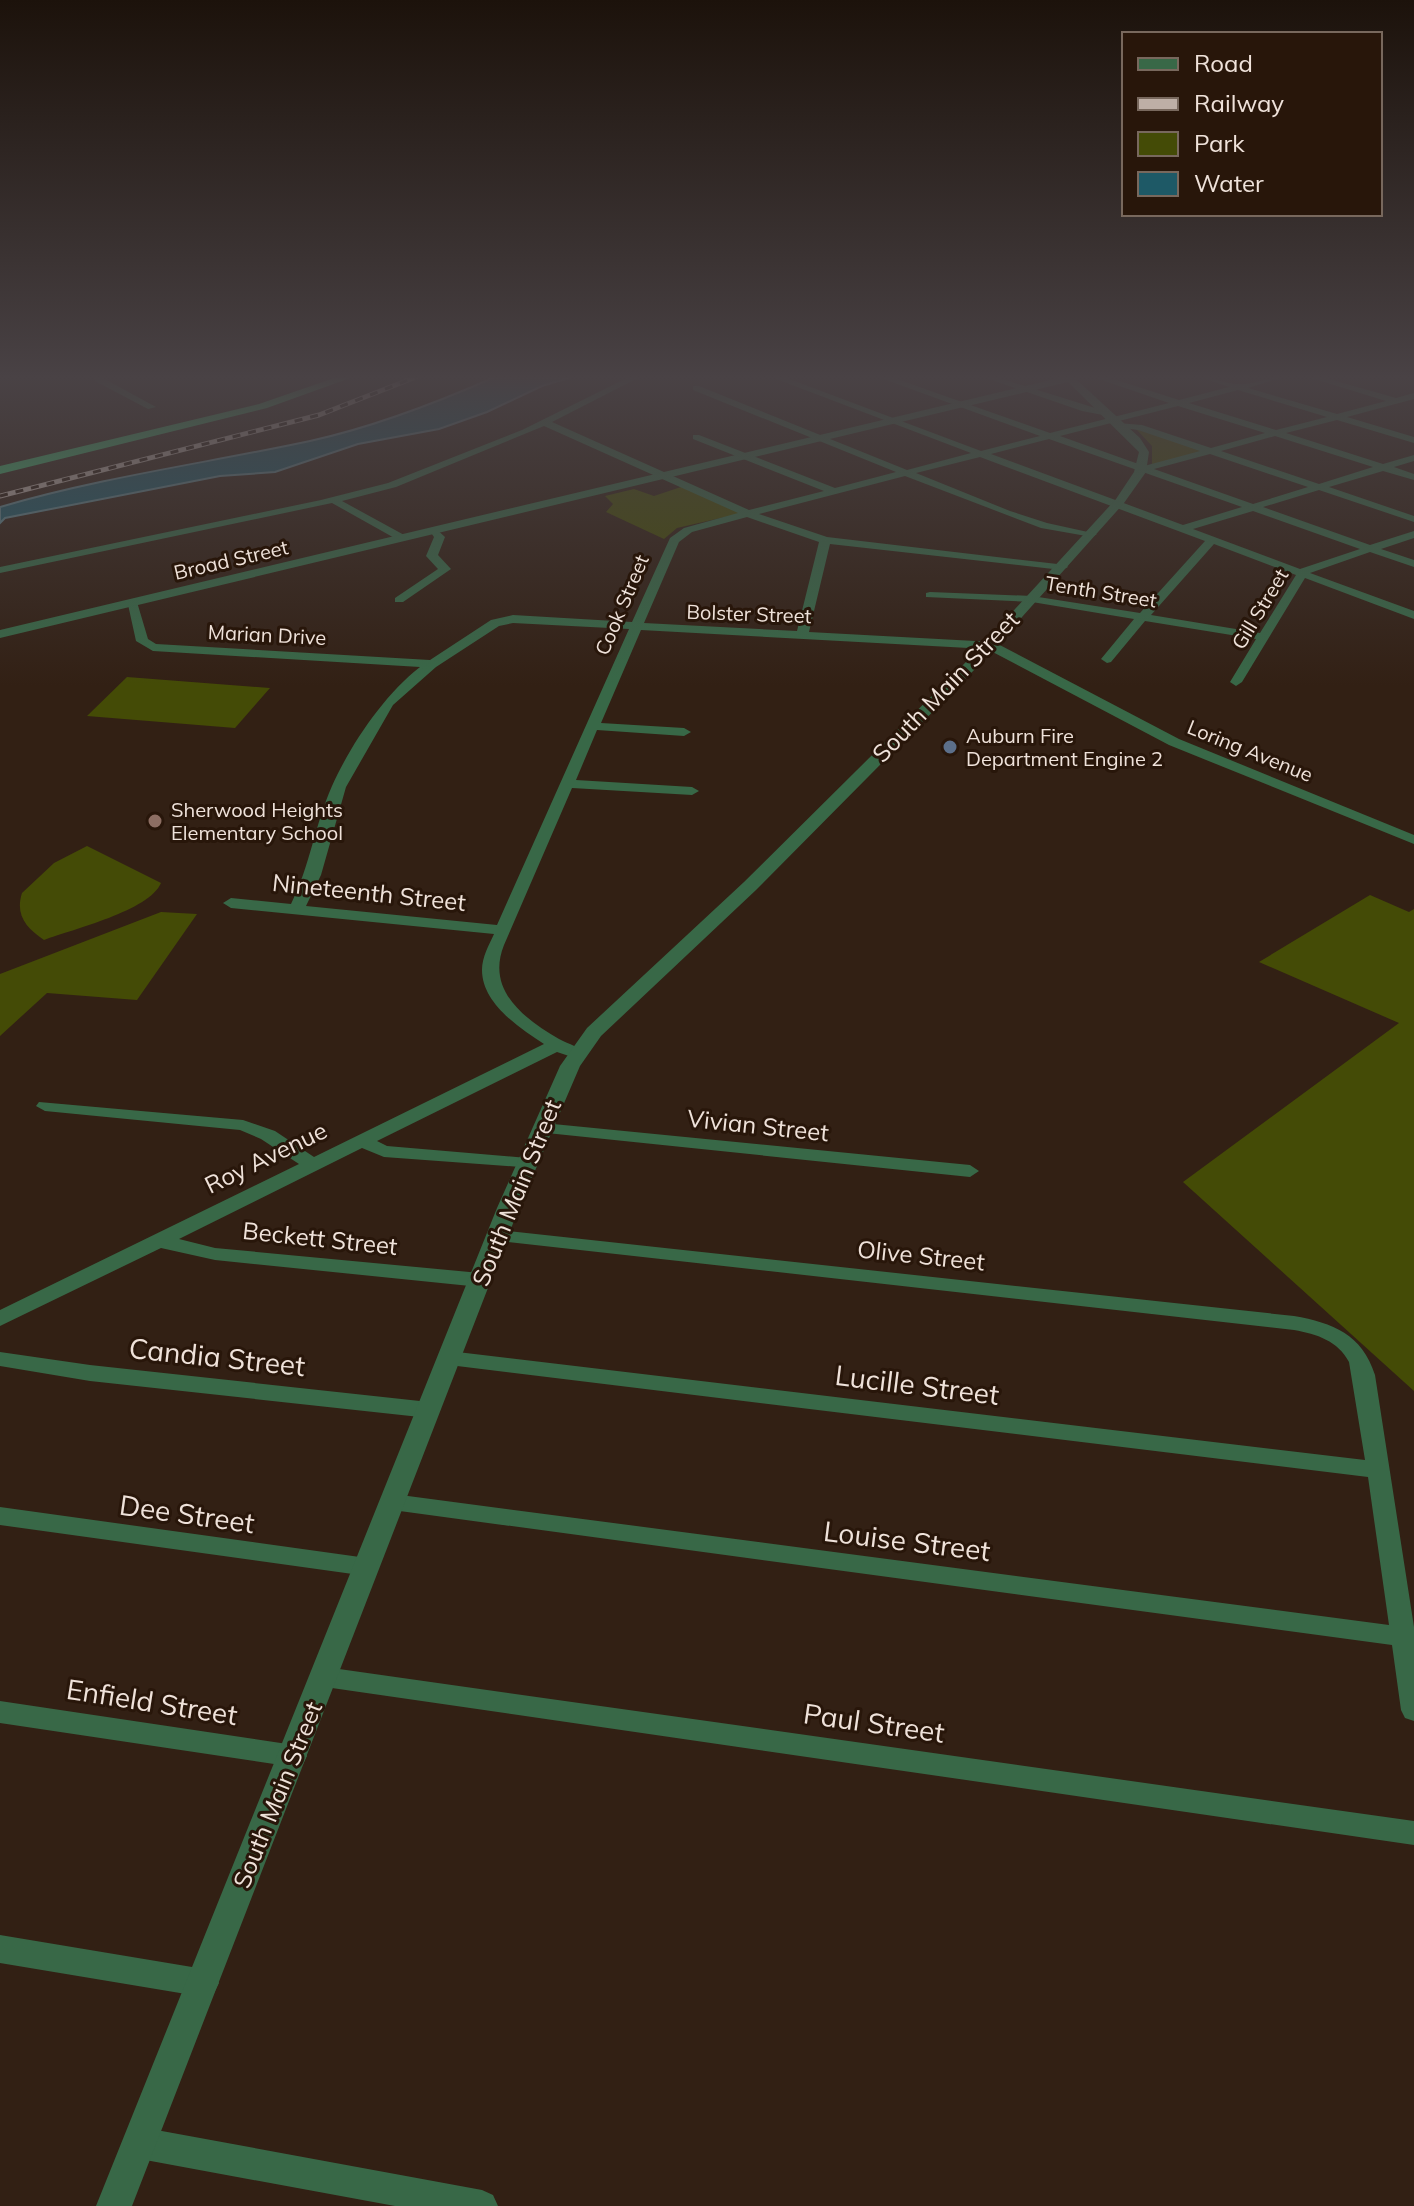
<svg xmlns="http://www.w3.org/2000/svg" width="1414" height="2206" font-family="Mulish,sans-serif">
<style>
.green{fill:#444b06}
.water{fill:#1e5966;stroke:#5d8289;stroke-width:2}
.lines{fill:none;stroke-linecap:round;stroke-linejoin:round}
.minor{fill:#386847;fill-rule:evenodd}
.tertiary{fill:#386847;fill-rule:evenodd}
.trunk{fill:#3eb86e;fill-rule:evenodd}
.rail-casing{stroke:#beafa6;stroke-width:5}
.rail{stroke:#28160a;stroke-width:3;stroke-dasharray:8;stroke-linecap:butt}
.service-dot{fill:#5c6f8a;stroke:#28160a;stroke-width:3}
.education-dot{fill:#8d6e63;stroke:#28160a;stroke-width:3}
.labels{text-anchor:middle;stroke-width:6;stroke-linejoin:round;paint-order:stroke}
.far-street-label{font-size:20px;fill:#efe2da;stroke:#28160a}
.far-poi-label{font-size:20px;fill:#efe2da;stroke:#28160a;text-anchor:start}
.street-label{font-size:24px;fill:#efe2da;stroke:#28160a}
.near-street-label{font-size:28px;fill:#efe2da;stroke:#28160a}
</style>
<rect width="100%" height="100%" fill="#322014"/>
<path class="green" d="M 1136,429 L 1206,451 L 1154,465 L 1152,464 L 1152,446 Z
M 684,486 L 739,511 L 738,514 L 677,528 L 664,539 L 606,512 L 613,504 L 605,496 L 634,489 L 654,496 Z
M 127,677 L 270,688 L 235,728 L 87,716 Z
M 87,846 L 161,883 C 149,911 73,929 44,940 C 26,928 15,915 22,893 L 54,863 Z
M 1370,895 L 1409,912 L 1414,909 L 1414,1391 L 1183,1182 L 1399,1023 L 1259,962 Z
M 161,912 L 197,914 L 137,1000 L 47,993 L 0,1036 L 0,974 Z"/>
<path class="water" d="M 495,377 L 572,377 L 542,386 L 487,412 L 439,429 L 358,444 L 275,472 L 220,476 L 5,518 L 0,523 L 0,507 C 102,477 207,463 310,441 C 374,427 436,403 495,377 Z"/>
<g class="lines">
<path class="minor" d="M 95,377 L 101,377 L 156,407 L 148,409 L 95,381 Z
M 629,377 L 640,377 L 552,422 L 749,510 L 824,491 L 693,439 L 693,435 L 699,435 L 835,488 L 896,472 L 693,390 L 693,386 L 699,386 L 907,470 L 971,453 L 771,377 L 784,377 L 981,451 L 1040,436 L 878,377 L 891,377 L 1050,433 L 1169,403 L 1093,377 L 1107,377 L 1179,400 L 1229,387 L 1200,377 C 1214,377 1225,384 1238,384 C 1253,385 1268,377 1283,377 L 1248,388 L 1337,414 L 1386,401 L 1308,377 L 1322,377 L 1396,398 L 1414,393 L 1414,399 L 1347,417 L 1414,437 L 1414,443 L 1337,420 L 1286,433 L 1383,464 L 1414,455 L 1414,461 L 1394,467 L 1414,474 L 1414,480 L 1383,471 L 1329,487 L 1414,516 L 1414,522 L 1319,490 L 1263,507 L 1370,545 L 1414,531 L 1414,538 L 1381,549 L 1414,560 L 1414,567 L 1370,552 L 1310,573 L 1414,611 L 1414,619 L 1305,578 L 1242,682 L 1236,686 L 1230,682 L 1256,639 L 1145,621 L 1111,662 L 1107,663 L 1101,659 L 1134,619 L 1032,602 L 926,597 L 926,593 L 930,592 L 1032,596 L 1140,613 L 1205,541 L 980,457 L 916,473 L 1010,511 L 1047,523 L 1097,534 L 1092,537 L 1041,528 L 905,476 L 759,514 L 827,537 L 1066,565 L 1068,567 L 1062,570 L 830,544 L 809,632 L 994,642 L 1179,739 L 1414,835 L 1414,844 L 1169,745 L 987,649 L 641,630 L 601,723 L 684,728 L 691,732 L 684,736 L 597,730 L 576,780 L 692,787 L 699,791 L 692,795 L 572,788 L 504,945 C 486,990 523,1018 559,1039 C 568,1044 580,1047 587,1054 L 578,1059 L 557,1052 L 377,1141 L 387,1146 L 527,1158 L 536,1164 L 534,1168 L 384,1157 L 362,1148 L 179,1239 L 215,1248 L 480,1273 L 487,1275 L 490,1280 L 487,1285 L 480,1287 L 215,1260 L 161,1248 L 0,1326 L 0,1310 L 299,1164 L 261,1139 L 240,1130 L 45,1111 L 36,1106 L 39,1102 L 243,1120 L 275,1131 L 314,1157 L 544,1044 C 519,1028 482,1003 482,970 C 482,957 489,945 494,934 L 231,908 L 223,903 L 231,898 L 291,904 C 310,866 315,824 332,786 C 351,744 384,695 420,667 L 153,651 L 136,641 L 127,600 L 137,602 L 148,639 L 156,644 L 430,660 L 491,620 L 513,615 L 632,622 L 670,538 L 684,528 L 738,513 L 544,426 L 396,487 L 342,501 L 406,536 L 406,540 L 398,540 L 332,503 L 0,573 L 0,567 L 321,500 L 388,483 L 522,430 ZM 1238,390 L 1327,417 L 1276,430 L 1189,403 ZM 1178,406 L 1265,433 L 1211,448 L 1142,425 L 1117,423 L 1117,427 L 1138,430 L 1200,451 L 1144,466 L 1060,436 ZM 1275,436 L 1373,467 L 1319,484 L 1221,451 ZM 1049,439 L 1242,507 L 1183,525 L 991,454 ZM 1210,454 L 1308,487 L 1253,504 L 1154,469 ZM 1253,511 L 1360,549 L 1300,569 L 1193,529 ZM 747,517 L 819,542 L 797,631 L 644,623 L 679,542 L 692,532 ZM 1214,544 L 1296,575 L 1260,633 L 1151,615 ZM 513,623 L 629,629 L 497,925 L 306,906 L 321,875 L 346,787 L 393,705 L 436,667 L 499,626 Z
M 983,377 L 996,377 L 1108,412 L 1103,415 L 1082,411 Z
M 434,527 L 445,537 L 438,555 L 451,569 L 403,602 L 395,602 L 395,598 L 438,569 L 426,556 L 434,537 L 429,530 Z
M 543,1123 L 970,1165 L 979,1171 L 970,1177 L 537,1132 L 534,1128 Z
M 498,1230 L 1294,1316 C 1333,1323 1362,1334 1375,1375 L 1414,1627 L 1414,1721 L 1405,1718 L 1401,1710 L 1392,1645 L 385,1509 L 381,1503 L 385,1497 L 393,1494 L 1389,1625 L 1368,1477 L 449,1365 L 441,1363 L 438,1358 L 441,1353 L 449,1351 L 1365,1460 L 1349,1362 C 1338,1341 1317,1334 1294,1330 L 491,1240 L 488,1236 L 491,1232 Z
M 0,1352 L 90,1365 L 429,1402 L 437,1404 L 440,1410 L 437,1416 L 429,1418 L 90,1381 L 0,1366 Z
M 0,1507 L 367,1558 L 375,1560 L 379,1567 L 375,1574 L 367,1576 L 0,1525 Z
M 325,1667 L 1414,1821 L 1414,1845 L 325,1687 L 316,1684 L 312,1677 L 316,1670 Z
M 0,1701 L 294,1745 L 303,1748 L 307,1756 L 303,1764 L 294,1767 L 0,1723 Z
M 0,1935 L 204,1969 L 214,1973 L 219,1983 L 214,1993 L 204,1997 L 0,1963 Z
M 140,2127 L 482,2190 L 493,2195 L 498,2206 L 395,2206 L 140,2159 L 129,2154 L 124,2143 L 129,2132 Z"/>
<path class="tertiary" d="M 1063,377 L 1081,377 L 1077,380 L 1140,438 L 1149,452 L 1146,472 L 1124,503 L 980,664 L 756,890 L 601,1036 L 580,1066 L 519,1208 L 132,2206 L 96,2206 L 497,1208 L 560,1066 L 587,1028 L 744,882 L 970,658 L 1116,499 L 1134,472 L 1139,452 L 1068,382 L 0,638 L 0,630 Z"/>
<path class="trunk" d="M 337,377 L 353,377 L 267,408 L 0,474 L 0,466 L 259,404 Z"/>
<defs>
<path id="rail" d="M 0,496 L 319,415 L 416,377"/>
</defs>
<use href="#rail" class="rail-casing"/>
<use href="#rail" class="rail"/>
</g>
<linearGradient id="sky" x2="0" y2="1"><stop stop-color="#1c120b"/><stop offset="0.55" stop-color="#494245"/><stop offset="1" stop-color="#494245" stop-opacity="0"/></linearGradient>
<rect width="1414" height="686" fill="url(#sky)"/>
<circle class="service-dot" cx="950" cy="747" r="8"/>
<circle class="education-dot" cx="155" cy="821" r="8"/>
<g class="labels">
<g class="far-street-label">
<text transform="translate(231 560) rotate(-13)" y="7">Broad Street</text>
<text transform="translate(1101 592) rotate(9)" y="7">Tenth Street</text>
<text transform="translate(622 605) rotate(-67)" y="7">Cook Street</text>
<text transform="translate(1260 609) rotate(-59)" y="7">Gill Street</text>
<text transform="translate(749 614) rotate(2)" y="7">Bolster Street</text>
<text transform="translate(267 635) rotate(3)" y="7">Marian Drive</text>
<text transform="translate(1250 751) rotate(22)" y="7">Loring Avenue</text>
</g>
<g class="far-poi-label">
<text x="966" y="743">Auburn Fire<tspan x="966" dy="23">Department Engine 2</tspan></text>
<text x="171" y="817">Sherwood Heights<tspan x="171" dy="23">Elementary School</tspan></text>
</g>
<g class="street-label">
<text transform="translate(946 687) rotate(-46)" y="8">South Main Street</text>
<text transform="translate(369 893) rotate(6)" y="8">Nineteenth Street</text>
<text transform="translate(758 1126) rotate(6)" y="8">Vivian Street</text>
<text transform="translate(266 1158) rotate(-26)" y="8">Roy Avenue</text>
<text transform="translate(517 1193) rotate(-68)" y="8">South Main Street</text>
<text transform="translate(320 1239) rotate(6)" y="8">Beckett Street</text>
<text transform="translate(921 1256) rotate(6)" y="8">Olive Street</text>
<text transform="translate(278 1795) rotate(-68)" y="8">South Main Street</text>
</g>
<g class="near-street-label">
<text transform="translate(217 1357) rotate(6)" y="10">Candia Street</text>
<text transform="translate(917 1385) rotate(7)" y="10">Lucille Street</text>
<text transform="translate(187 1514) rotate(8)" y="10">Dee Street</text>
<text transform="translate(907 1541) rotate(7)" y="10">Louise Street</text>
<text transform="translate(152 1702) rotate(9)" y="10">Enfield Street</text>
<text transform="translate(874 1723) rotate(8)" y="10">Paul Street</text>
</g>
</g>
<rect x="1122" y="32" width="260" height="184" fill="#28160a" stroke="#78685d" stroke-width="2"/>
<rect x="1138" y="58" width="40" height="12" fill="#386847" stroke="#78685d" stroke-width="2"/>
<text x="1194" y="72" font-size="24" fill="#efe2da">Road</text>
<rect x="1138" y="98" width="40" height="12" fill="#beafa6" stroke="#78685d" stroke-width="2"/>
<text x="1194" y="112" font-size="24" fill="#efe2da">Railway</text>
<rect x="1138" y="132" width="40" height="24" fill="#444b06" stroke="#78685d" stroke-width="2"/>
<text x="1194" y="152" font-size="24" fill="#efe2da">Park</text>
<rect x="1138" y="172" width="40" height="24" fill="#1e5966" stroke="#78685d" stroke-width="2"/>
<text x="1194" y="192" font-size="24" fill="#efe2da">Water</text>
</svg>
